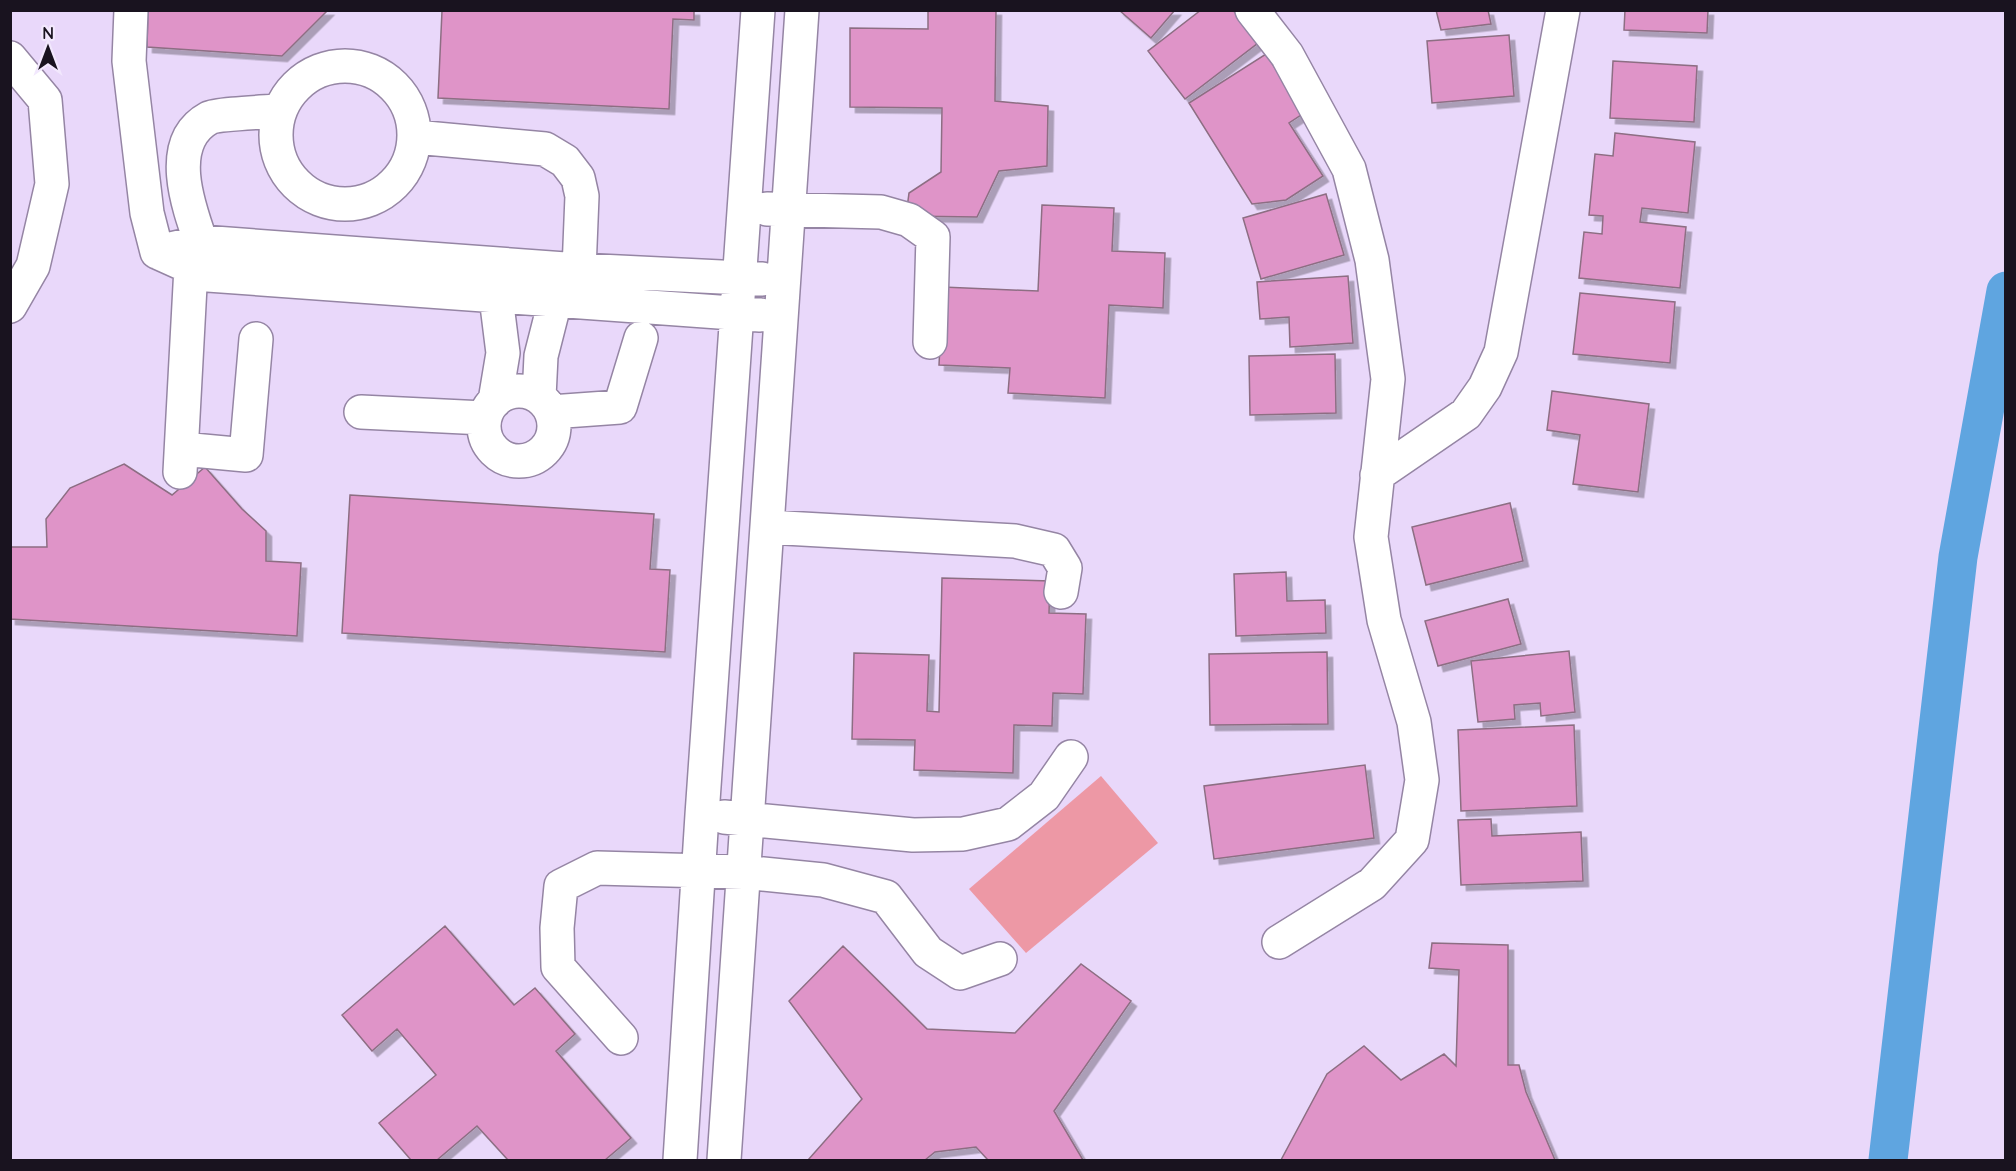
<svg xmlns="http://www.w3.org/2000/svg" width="2016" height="1171" font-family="Quicksand,sans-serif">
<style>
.park{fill:#ed98a5}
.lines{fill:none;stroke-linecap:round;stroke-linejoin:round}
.canal{stroke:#5fa5e0;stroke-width:39}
.building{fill:#df94c8;stroke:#8d6e83;stroke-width:1.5;filter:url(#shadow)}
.minor-casing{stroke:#9585a4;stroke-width:36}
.minor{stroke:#fff;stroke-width:33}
</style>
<defs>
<filter id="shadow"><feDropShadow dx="5.5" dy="5.5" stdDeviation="0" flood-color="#0004"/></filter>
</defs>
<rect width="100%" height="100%" fill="#e9d8fa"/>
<path class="park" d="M 1101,776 L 1158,843 L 1026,953 L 969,889 Z"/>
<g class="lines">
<path class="canal" d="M 1888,1160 L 1958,557 L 2006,291"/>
</g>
<path class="building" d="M 148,10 L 328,10 L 282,56 L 147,47 Z
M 437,10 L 694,10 L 694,20 L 673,19 L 669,109 L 438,98 L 442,11 Z
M 928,10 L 996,10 L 995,101 L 1048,106 L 1047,166 L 999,171 L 977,217 L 906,216 L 909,193 L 941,172 L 942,108 L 850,107 L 850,28 L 928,29 Z
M 1119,10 L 1175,10 L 1151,38 Z
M 1201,10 L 1233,10 L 1258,43 L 1185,99 L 1148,51 Z
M 1436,10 L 1488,10 L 1491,24 L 1441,30 Z
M 1625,10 L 1708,10 L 1707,33 L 1624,30 Z
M 1509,35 L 1514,96 L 1432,103 L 1427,41 Z
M 1266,54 L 1304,113 L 1289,123 L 1323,176 L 1286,200 L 1252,204 L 1189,103 Z
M 1613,61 L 1697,66 L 1694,122 L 1610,118 Z
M 1615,133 L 1695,142 L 1688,213 L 1642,208 L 1640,222 L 1686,227 L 1680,288 L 1579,278 L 1584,232 L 1602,234 L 1603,216 L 1589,215 L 1595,154 L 1613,156 Z
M 1326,194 L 1344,255 L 1261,279 L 1243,218 Z
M 1042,205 L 1114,208 L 1112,251 L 1165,253 L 1163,308 L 1109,305 L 1105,398 L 1008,393 L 1010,368 L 939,365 L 943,287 L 1038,291 Z
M 1348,276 L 1353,343 L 1290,347 L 1289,317 L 1260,319 L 1257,282 Z
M 1580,293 L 1675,302 L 1670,363 L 1573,354 Z
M 1335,354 L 1336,413 L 1250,415 L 1249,356 Z
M 1552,391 L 1649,404 L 1638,492 L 1573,484 L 1580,435 L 1547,430 Z
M 124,464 L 172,495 L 205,467 L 242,509 L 266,531 L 266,561 L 301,563 L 297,636 L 10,619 L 10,547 L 47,547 L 46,519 L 70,488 Z
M 350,495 L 654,514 L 650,569 L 670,570 L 665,652 L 342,633 Z
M 1510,503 L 1523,561 L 1426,585 L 1412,527 Z
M 1286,572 L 1287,601 L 1325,600 L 1326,633 L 1236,636 L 1234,574 Z
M 942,578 L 1050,581 L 1049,613 L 1086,614 L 1083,694 L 1053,693 L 1052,726 L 1014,725 L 1013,773 L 914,770 L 915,740 L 852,739 L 854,653 L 929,655 L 927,711 L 939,712 Z
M 1508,599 L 1521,644 L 1438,666 L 1425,621 Z
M 1569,651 L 1575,712 L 1541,716 L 1540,703 L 1514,705 L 1515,719 L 1478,722 L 1471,661 Z
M 1327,652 L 1328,724 L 1210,725 L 1209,654 Z
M 1574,725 L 1577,806 L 1461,811 L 1458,730 Z
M 1365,765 L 1374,838 L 1214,859 L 1204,786 Z
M 1491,819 L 1492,836 L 1581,832 L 1583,881 L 1461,885 L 1458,820 Z
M 445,926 L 514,1005 L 535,988 L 575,1034 L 556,1051 L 631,1138 L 605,1160 L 508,1160 L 477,1126 L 437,1160 L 411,1160 L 379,1123 L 436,1075 L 397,1029 L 372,1051 L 342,1015 Z
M 1432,943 L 1508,945 L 1508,1065 L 1519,1065 L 1526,1092 L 1555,1160 L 1281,1160 L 1327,1074 L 1364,1046 L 1401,1080 L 1444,1054 L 1456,1066 L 1459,970 L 1429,968 Z
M 843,946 L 927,1029 L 1015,1033 L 1081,964 L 1131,1001 L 1054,1111 L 1083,1160 L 988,1160 L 976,1147 L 935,1152 L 925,1160 L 808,1160 L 862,1099 L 789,1001 Z"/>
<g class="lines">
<defs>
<path id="minor" d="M 131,10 L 129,61 L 147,213 L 157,252 L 208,275 L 760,315
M 1252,10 L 1287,55 L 1349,169 L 1372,260 L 1388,379 L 1371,537 L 1384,620 L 1414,722 L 1422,780 L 1412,840 L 1372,884 L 1279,942
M 10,58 L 45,100 L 52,184 L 33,266 L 10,306
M276 135a69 69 0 1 1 138 0a69 69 0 1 1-138 0Z
M 415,137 L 545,149 L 565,161 L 578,178 L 582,196 L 579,270
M 767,209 L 881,212 L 909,220 L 933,237 L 930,342
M 201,242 C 188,206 165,142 209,118 C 217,114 266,112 278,111
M 157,252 L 201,242 L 579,270 L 762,279
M484 426a35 35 0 1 1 70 0a35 35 0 1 1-70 0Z
M 539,397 L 541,356 L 555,301
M 495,401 L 503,353 L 496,297
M 361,412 L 484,418
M 551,412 L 620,407 L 641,338
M 182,449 L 246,455 L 256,339
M 180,472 L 191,267
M 1377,475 L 1466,414 L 1485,387 L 1501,352 L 1563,10
M 767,527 L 1015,541 L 1054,550 L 1065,568 L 1061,592
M 724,817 L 913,835 L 963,834 L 1008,824 L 1044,796 L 1071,757
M 621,1038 L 558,967 L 557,928 L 561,886 L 597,868 L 743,872 L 823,880 L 886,897 L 928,952 L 960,973 L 1000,959
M 680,1160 L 702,815 L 758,10
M 724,1160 L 802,10"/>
</defs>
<use href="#minor" class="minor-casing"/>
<use href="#minor" class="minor"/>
</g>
<rect width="2016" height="1171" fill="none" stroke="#19131f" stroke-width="24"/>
<g transform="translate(48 48)" stroke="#f2e8fd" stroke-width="4.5" paint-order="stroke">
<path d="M0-4.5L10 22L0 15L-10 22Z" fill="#19131f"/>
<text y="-9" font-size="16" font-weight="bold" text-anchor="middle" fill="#19131f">N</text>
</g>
</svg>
